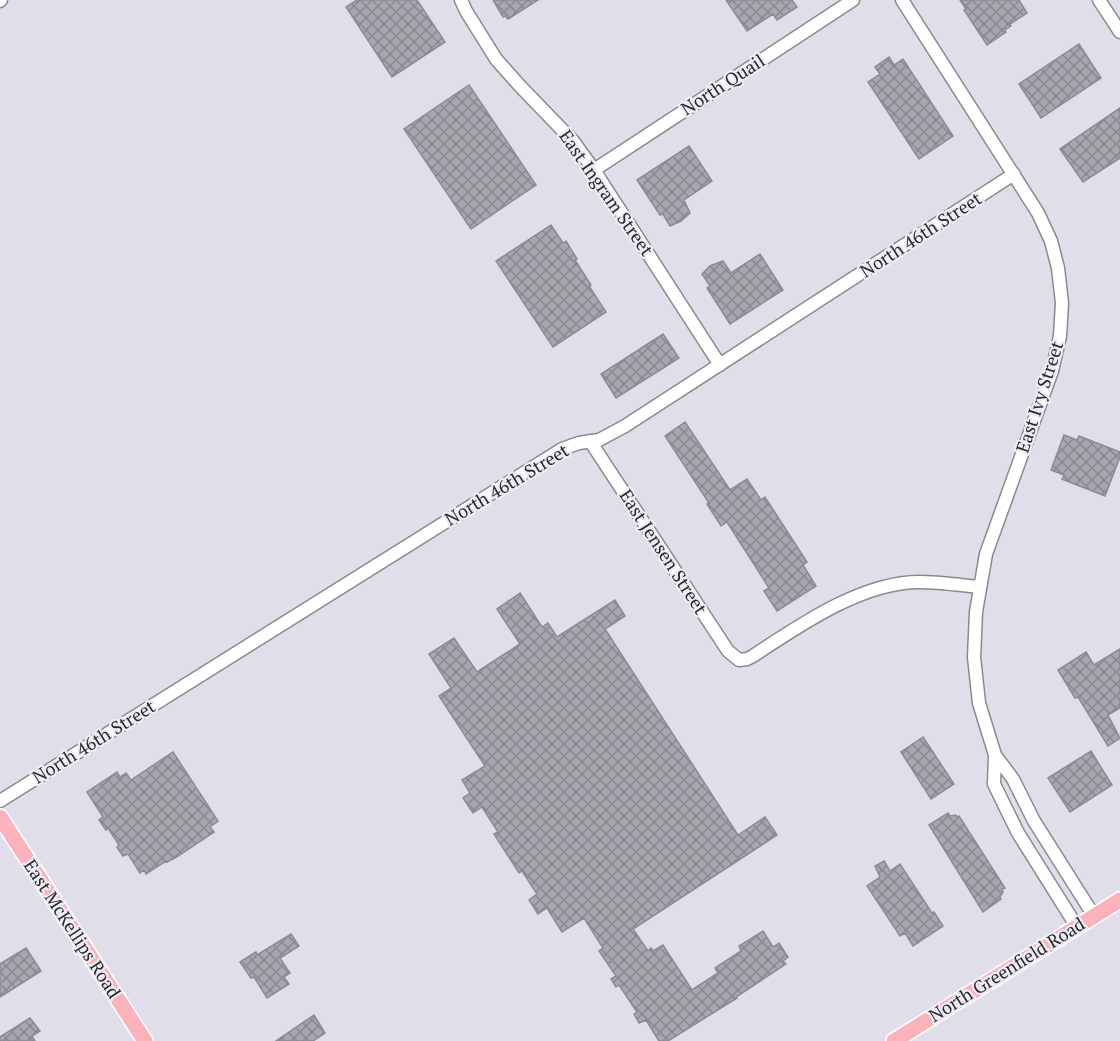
<svg xmlns="http://www.w3.org/2000/svg" width="1120" height="1041" font-family="'PT Serif',serif">
<style>
.building{fill:url(#building-cross-hatch);stroke:#8c8b93;stroke-width:1.5}
.lines{fill:none;stroke-linecap:round;stroke-linejoin:round}
.minor-casing{stroke:#8a8992;stroke-width:15}
.major-casing{stroke:#fff;stroke-width:18}
.minor{stroke:#fff;stroke-width:12}
.major{stroke:#fbb2ba;stroke-width:15}
.labels{text-anchor:middle;stroke-width:4.5;stroke-linejoin:round;paint-order:stroke}
.street-label{font-size:18px;fill:#29292c;stroke:#eeedf6}
</style>
<defs>
<pattern id="building-cross-hatch" width="8" height="8" patternUnits="userSpaceOnUse" patternTransform="scale(1.5)"><rect width="8" height="8" fill="#a8a7b0"/><path d="M0 0l8 8M0 8l8-8" fill="none" stroke="#89888f"/></pattern>
</defs>
<rect width="100%" height="100%" fill="#e0dfe9"/>
<path class="building" d="M 357,0 L 417,0 L 445,42 L 392,77 L 346,7 Z
M 493,0 L 538,0 L 508,19 L 505,16 L 503,17 Z
M 726,0 L 792,0 L 797,7 L 777,20 L 773,14 L 747,31 Z
M 960,0 L 1019,0 L 1027,13 L 1010,24 L 1011,26 L 1005,30 L 1006,32 L 987,45 L 964,10 L 966,9 Z
M 1079,44 L 1101,78 L 1041,118 L 1019,84 Z
M 889,57 L 894,65 L 903,59 L 953,136 L 919,159 L 868,82 L 880,74 L 875,67 Z
M 469,85 L 536,185 L 471,229 L 404,129 Z
M 1120,108 L 1120,158 L 1083,182 L 1060,149 Z
M 689,146 L 712,181 L 684,200 L 690,213 L 681,221 L 670,226 L 663,214 L 660,215 L 637,180 Z
M 551,225 L 563,243 L 566,241 L 577,259 L 575,260 L 591,285 L 589,286 L 606,312 L 553,347 L 496,261 Z
M 760,254 L 783,290 L 730,324 L 707,288 L 710,286 L 702,274 L 710,266 L 723,261 L 731,273 Z
M 663,334 L 679,358 L 616,398 L 601,374 Z
M 685,422 L 730,490 L 747,479 L 761,500 L 765,497 L 807,562 L 803,565 L 816,586 L 777,611 L 764,591 L 769,588 L 727,522 L 721,526 L 707,504 L 709,503 L 665,436 Z
M 1064,435 L 1077,440 L 1079,436 L 1120,452 L 1120,457 L 1105,496 L 1062,479 L 1064,475 L 1051,470 Z
M 520,593 L 542,627 L 548,623 L 557,637 L 615,600 L 625,616 L 605,629 L 738,835 L 765,817 L 777,835 L 633,929 L 648,951 L 651,948 L 653,951 L 663,945 L 692,990 L 718,973 L 715,968 L 741,951 L 739,946 L 763,931 L 773,947 L 779,943 L 788,957 L 783,961 L 786,964 L 736,997 L 737,998 L 668,1041 L 659,1041 L 646,1020 L 639,1023 L 634,1014 L 637,1012 L 619,985 L 616,987 L 611,979 L 616,976 L 599,951 L 603,948 L 584,918 L 562,932 L 547,908 L 538,914 L 529,900 L 537,894 L 522,871 L 519,873 L 494,834 L 498,832 L 482,807 L 473,813 L 463,798 L 470,793 L 462,780 L 485,766 L 439,696 L 451,688 L 429,654 L 454,638 L 477,672 L 520,644 L 497,609 Z
M 1120,649 L 1120,708 L 1108,715 L 1120,738 L 1108,746 L 1078,697 L 1075,698 L 1058,670 L 1086,652 L 1094,665 Z
M 923,737 L 954,784 L 931,799 L 901,752 Z
M 1091,751 L 1112,785 L 1070,812 L 1048,778 Z
M 173,752 L 218,821 L 210,827 L 214,832 L 175,858 L 167,862 L 166,861 L 146,874 L 144,870 L 140,873 L 128,854 L 123,856 L 117,847 L 119,845 L 108,828 L 106,830 L 99,820 L 103,817 L 87,792 L 117,772 L 120,777 L 126,773 L 131,780 Z
M 948,813 L 950,816 L 956,815 L 957,817 L 959,816 L 1005,888 L 1002,889 L 1003,892 L 1000,897 L 1001,899 L 983,912 L 929,825 Z
M 884,861 L 890,871 L 900,864 L 932,913 L 934,912 L 943,926 L 913,946 L 905,933 L 900,936 L 867,886 L 880,877 L 875,866 Z
M 291,934 L 299,946 L 280,958 L 290,973 L 284,977 L 289,984 L 267,998 L 254,977 L 251,978 L 240,962 L 256,952 L 257,955 Z
M 26,948 L 41,971 L 0,997 L 0,964 Z
M 314,1015 L 325,1033 L 313,1041 L 276,1041 Z
M 30,1018 L 40,1031 L 32,1036 L 35,1041 L 0,1041 L 0,1037 Z"/>
<g class="lines">
<defs>
<path id="minor" d="M 461,0 L 466,11 L 496,59 L 519,85 L 573,141 L 594,170 L 720,365
M 902,0 L 1038,213 L 1051,241 L 1058,268 L 1062,303 L 1060,336 L 1052,371 L 986,554 L 976,612 L 974,657 L 979,703 L 995,755 L 994,784 L 1018,833 L 1077,927
M 1099,0 L 1120,32
M 0,1 L 1,0
M 594,170 L 853,0
M 590,441 L 728,651 L 739,660 L 747,659 L 753,656 C 800,625 862,582 919,582 C 939,582 959,585 979,587
M 995,755 L 1013,779 L 1034,821 L 1094,916
M 0,801 L 562,449 L 579,443 L 599,440 L 625,426 L 1014,174"/>
<path id="major" d="M 0,817 L 145,1041
M 894,1041 L 1120,900"/>
</defs>
<use href="#minor" class="minor-casing"/>
<use href="#major" class="major-casing"/>
<use href="#minor" class="minor"/>
<use href="#major" class="major"/>
</g>
<g class="labels">
<g class="street-label">
<text transform="translate(723 85) rotate(-33)" y="6">North Quail</text>
<text transform="translate(606 193) rotate(55)" y="6">East Ingram Street</text>
<text transform="translate(921 235) rotate(-33)" y="6">North 46th Street</text>
<text transform="translate(1040 397) rotate(-72)" y="6">East Ivy Street</text>
<text transform="translate(507 485) rotate(-31)" y="6">North 46th Street</text>
<text transform="translate(663 552) rotate(57)" y="6">East Jensen Street</text>
<text transform="translate(94 742) rotate(-32)" y="6">North 46th Street</text>
<text transform="translate(72 929) rotate(57)" y="6">East McKellips Road</text>
<text transform="translate(1007 970) rotate(-32)" y="6">North Greenfield Road</text>
</g>
</g>
</svg>
